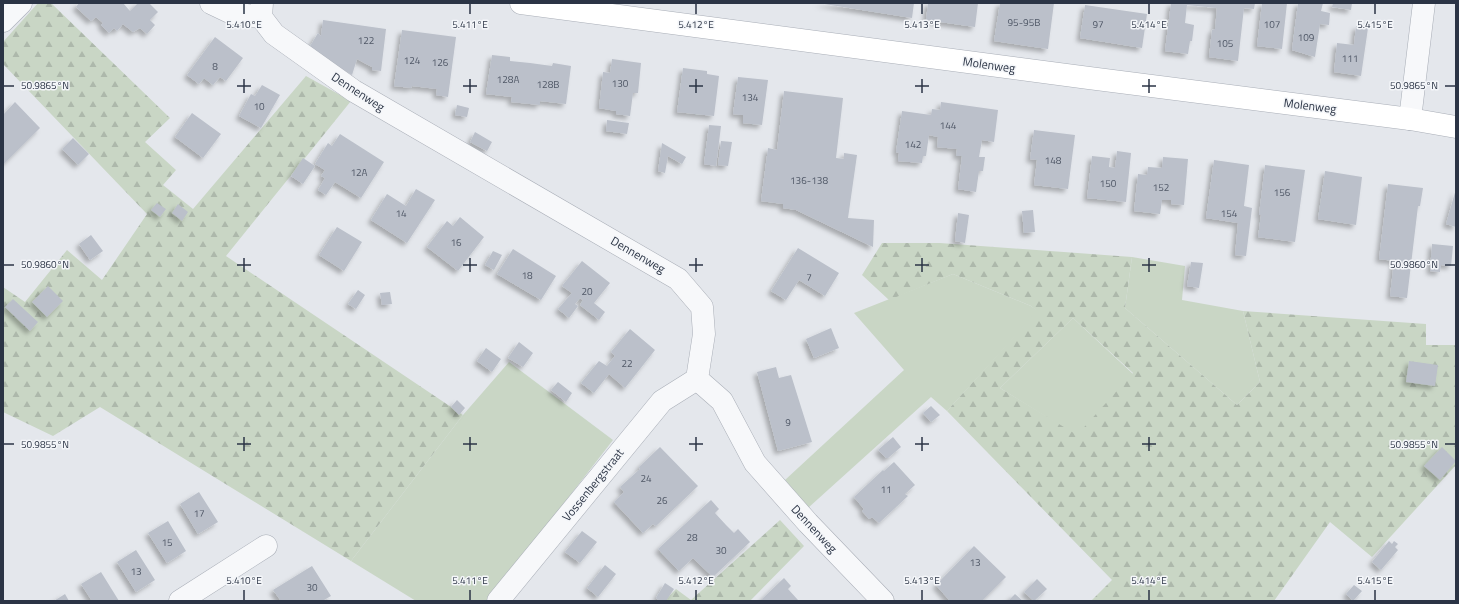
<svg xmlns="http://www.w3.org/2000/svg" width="1459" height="604" font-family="'Titillium Web',sans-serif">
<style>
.green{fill:#c9d6c5}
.forest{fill:url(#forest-firs);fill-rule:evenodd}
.building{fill:#bbc0ca;filter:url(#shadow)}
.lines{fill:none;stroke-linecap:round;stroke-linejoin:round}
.street-casing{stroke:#a9aeb7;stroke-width:23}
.secondary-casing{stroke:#a9aeb7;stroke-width:23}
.street{stroke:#f7f8fa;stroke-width:22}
.secondary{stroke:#fff;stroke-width:22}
.ticks{fill:none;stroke:#2b3445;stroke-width:1.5}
.labels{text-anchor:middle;stroke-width:3;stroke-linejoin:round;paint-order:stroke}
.number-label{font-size:10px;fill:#4f5766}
.street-label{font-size:12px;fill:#2b3445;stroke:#f4f6f9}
.ticks-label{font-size:10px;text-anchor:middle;fill:#2b3445;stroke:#f4f6f9;stroke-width:3;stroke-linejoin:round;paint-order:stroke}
</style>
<defs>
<pattern id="forest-firs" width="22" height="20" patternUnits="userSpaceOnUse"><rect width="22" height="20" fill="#c9d6c5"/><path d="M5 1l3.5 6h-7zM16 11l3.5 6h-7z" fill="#adb8ab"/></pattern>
<filter id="shadow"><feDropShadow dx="-3.5" dy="3.5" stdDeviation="2" flood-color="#0004"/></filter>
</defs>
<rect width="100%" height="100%" fill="#e4e7ec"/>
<path class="green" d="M 1132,257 L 1185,266 L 1182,300 L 1243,311 L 1260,382 L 1237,405 L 1125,308 Z
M 953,274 L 1031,306 L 1038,311 L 947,411 L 931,397 L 808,508 L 785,480 L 904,370 L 854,313 Z
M 1073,318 L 1133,374 L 1077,436 L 1000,388 Z
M 509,362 L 613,440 L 488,601 L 416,601 L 351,561 L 463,415 Z"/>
<path class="forest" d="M 38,3 L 51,3 L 170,118 L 145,142 L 176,170 L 163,185 L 193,209 L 306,76 L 351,101 L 226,256 L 463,415 L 351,561 L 100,407 L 53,436 L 3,412 L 3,287 L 25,302 L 67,250 L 102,280 L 147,214 L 3,64 L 3,42 Z
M 882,243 L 940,243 L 1132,257 L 1125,308 L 1237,405 L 1260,382 L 1243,311 L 1426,324 L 1426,345 L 1456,345 L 1456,465 L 1372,557 L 1330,522 L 1274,601 L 1091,601 L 1112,580 L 947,411 L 1037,311 L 1031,306 L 953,274 L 889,300 L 862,275 ZM 1073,318 L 1133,373 L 1077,435 L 1000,388 Z
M 780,520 L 804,546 L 750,601 L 664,601 L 676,589 L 691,600 Z"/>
<path class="building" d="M 79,3 L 123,3 L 130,11 L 138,3 L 149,3 L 158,12 L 150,20 L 155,25 L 147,34 L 140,28 L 133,32 L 123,24 L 117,31 L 114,28 L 109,33 L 101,25 L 103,23 L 96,17 L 91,21 L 76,7 Z
M 818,3 L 914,3 L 912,18 Z
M 928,3 L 978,3 L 975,27 L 926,20 Z
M 1000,3 L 1054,3 L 1048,49 L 994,41 Z
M 1171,3 L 1255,3 L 1254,9 L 1244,8 L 1238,61 L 1209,57 L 1212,30 L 1215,29 L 1217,8 L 1187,5 L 1185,23 L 1194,25 L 1192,41 L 1190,41 L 1188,54 L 1165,51 Z
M 1262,3 L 1287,3 L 1282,49 L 1257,46 Z
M 1298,3 L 1323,3 L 1321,11 L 1330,13 L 1329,25 L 1320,24 L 1315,57 L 1292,50 Z
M 1333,3 L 1352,3 L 1351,10 L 1332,7 Z
M 1085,5 L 1147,14 L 1142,48 L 1080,38 Z
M 323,20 L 386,29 L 381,71 L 372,70 L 372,67 L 357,59 L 352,75 L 309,48 L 318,33 L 321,36 Z
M 1356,26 L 1368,28 L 1361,76 L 1334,72 L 1337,43 L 1354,45 Z
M 402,30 L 456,37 L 448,97 L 436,95 L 437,89 L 412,86 L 411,88 L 394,86 Z
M 215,37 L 243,58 L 226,81 L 220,77 L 213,85 L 204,78 L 199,84 L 187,75 Z
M 492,55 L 510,57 L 510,61 L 530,63 L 552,66 L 553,63 L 571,66 L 566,104 L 540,101 L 540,105 L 511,102 L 512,97 L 486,94 Z
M 612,59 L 641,63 L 638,93 L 633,93 L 630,116 L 616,114 L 616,111 L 599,108 L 603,72 L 610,73 Z
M 683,68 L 707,71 L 707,74 L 719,76 L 714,116 L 677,112 Z
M 738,77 L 768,80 L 762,125 L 743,123 L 743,115 L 733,114 Z
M 262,85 L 280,95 L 261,128 L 239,116 L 251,94 L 255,96 Z
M 784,91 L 843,98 L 836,158 L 844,159 L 844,153 L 857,155 L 848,218 L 874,220 L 873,247 L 796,210 L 783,208 L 783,204 L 761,201 L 768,148 L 777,150 Z
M 15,102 L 40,128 L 3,165 L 3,115 Z
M 941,102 L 998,110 L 994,142 L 982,140 L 979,157 L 985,157 L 983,171 L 979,171 L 976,192 L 958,189 L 962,156 L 956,156 L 957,149 L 937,147 L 938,137 L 929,135 L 926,156 L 923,156 L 922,163 L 898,161 L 899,153 L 896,152 L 902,111 L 931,115 L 932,109 L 940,110 Z
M 457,105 L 469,108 L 467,117 L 455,115 Z
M 192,113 L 221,134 L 203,158 L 175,137 Z
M 607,120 L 629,123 L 627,134 L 606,131 Z
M 709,125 L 721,126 L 716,166 L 704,164 Z
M 1034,130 L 1075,135 L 1068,189 L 1034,185 L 1037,160 L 1030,159 Z
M 475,132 L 492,142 L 487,151 L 470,142 Z
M 340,134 L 384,162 L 361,198 L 335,182 L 326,195 L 318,190 L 325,178 L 321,176 L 325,170 L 315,164 L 328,143 L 332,146 Z
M 73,138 L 89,154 L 78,165 L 62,149 Z
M 721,141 L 732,142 L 728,166 L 718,165 Z
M 662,143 L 686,157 L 682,164 L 668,156 L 665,173 L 658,171 Z
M 1117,151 L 1131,153 L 1126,202 L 1087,198 L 1092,156 L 1110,158 L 1109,167 L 1115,168 Z
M 1163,157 L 1188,159 L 1184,205 L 1171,204 L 1171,200 L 1162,200 L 1160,214 L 1134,211 L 1138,174 L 1147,175 L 1148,167 L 1162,168 Z
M 303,158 L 315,166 L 303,184 L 291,176 Z
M 1214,160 L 1249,165 L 1244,206 L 1252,208 L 1246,256 L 1235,255 L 1238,223 L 1206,218 Z
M 1265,165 L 1305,170 L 1295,242 L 1258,237 L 1261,215 L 1259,215 Z
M 1325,171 L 1362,177 L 1356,225 L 1318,219 Z
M 1388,184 L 1423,188 L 1420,206 L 1418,206 L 1407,298 L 1390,296 L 1394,261 L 1379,259 Z
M 416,189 L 435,200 L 407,243 L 371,220 L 387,194 L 406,206 Z
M 1456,189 L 1456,227 L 1446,224 Z
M 157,203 L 166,209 L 160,217 L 151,210 Z
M 178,204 L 188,212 L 182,221 L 172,213 Z
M 1033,210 L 1035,232 L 1024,233 L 1022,211 Z
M 958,213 L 969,215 L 965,243 L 955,241 Z
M 460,217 L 484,237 L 458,271 L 427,247 L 447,221 L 453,226 Z
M 337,227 L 362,242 L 344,271 L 319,255 Z
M 91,235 L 103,251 L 90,260 L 79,244 Z
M 1432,244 L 1453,246 L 1451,266 L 1441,265 L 1440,272 L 1430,271 Z
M 798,248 L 839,273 L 825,296 L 799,280 L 786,300 L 771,291 Z
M 513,249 L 556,276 L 541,300 L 497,274 Z
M 493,251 L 502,255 L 494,270 L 485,265 Z
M 582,261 L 610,283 L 594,303 L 605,312 L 599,320 L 580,305 L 583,300 L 580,298 L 575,304 L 578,306 L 569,318 L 558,309 L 572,293 L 562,286 Z
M 1191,262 L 1203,263 L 1199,288 L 1187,286 Z
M 48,286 L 63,301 L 47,317 L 32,302 Z
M 358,290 L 365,295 L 356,309 L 348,304 Z
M 390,292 L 392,304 L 382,305 L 380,293 Z
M 13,299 L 38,322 L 30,331 L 5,307 Z
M 831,328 L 839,348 L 814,358 L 806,339 Z
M 630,329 L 655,350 L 625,388 L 609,374 L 594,393 L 581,383 L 599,361 L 607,366 L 615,356 L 611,352 Z
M 519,342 L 533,353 L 523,367 L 508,358 Z
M 486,348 L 501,359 L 492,372 L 477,361 Z
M 1409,361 L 1438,365 L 1435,386 L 1406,382 Z
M 776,367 L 779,378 L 791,375 L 812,442 L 778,451 L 757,372 Z
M 558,382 L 572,393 L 566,402 L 551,390 Z
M 457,400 L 465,408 L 459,415 L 451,407 Z
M 931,406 L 940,415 L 931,422 L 923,413 Z
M 893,437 L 901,447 L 888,458 L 886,458 L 878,450 Z
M 660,447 L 698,486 L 656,526 L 653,524 L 643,533 L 614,502 L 624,492 L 620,487 L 640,469 L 639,467 Z
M 1442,447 L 1456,461 L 1440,480 L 1424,466 Z
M 894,462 L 915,485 L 905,494 L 908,496 L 879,523 L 872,517 L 869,519 L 862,511 L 864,509 L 854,497 L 883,470 L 884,471 Z
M 199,492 L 218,522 L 198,534 L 180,504 Z
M 711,500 L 719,509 L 715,513 L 726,525 L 734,533 L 738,529 L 750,542 L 713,577 L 693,558 L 679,571 L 658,549 Z
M 168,521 L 186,551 L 167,563 L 148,533 Z
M 582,531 L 597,542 L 580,563 L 565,552 Z
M 1389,541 L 1392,544 L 1394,541 L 1398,544 L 1395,547 L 1398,550 L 1381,570 L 1372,562 Z
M 974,546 L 1006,577 L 982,601 L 950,601 L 936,585 Z
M 136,550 L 155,580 L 136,592 L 117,562 Z
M 605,565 L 616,574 L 598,597 L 587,588 Z
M 312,566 L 331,596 L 322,601 L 281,601 L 273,590 Z
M 101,572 L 119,601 L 92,601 L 81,584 Z
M 784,578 L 791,586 L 788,589 L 798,600 L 763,601 L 762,599 Z
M 1037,579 L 1047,589 L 1034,601 L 1024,592 Z
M 665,583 L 674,589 L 666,601 L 660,601 L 656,598 Z
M 1354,585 L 1362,591 L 1353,601 L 1346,594 Z
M 65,594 L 69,601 L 54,601 Z
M 1015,594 L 1023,601 L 1008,601 Z"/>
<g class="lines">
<defs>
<path id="street" d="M 211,3 L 232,13 L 261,17
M 262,3 L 261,17 L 274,34 L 354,91 L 678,279 L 702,307 L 704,334 L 697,379
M 3,21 L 21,3
M 1410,119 L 1424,3
M 697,379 L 722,401 L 755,463 L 808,523 L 883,601
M 180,601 L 266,546
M 498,601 L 662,401 L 697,379"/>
<path id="secondary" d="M 521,3 L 1089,78 L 1410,119 L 1456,127"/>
</defs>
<use href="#street" class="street-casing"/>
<use href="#secondary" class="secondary-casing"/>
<use href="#street" class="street"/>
<use href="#secondary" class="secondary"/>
</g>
<path class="ticks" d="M 244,4 L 244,14M 470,4 L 470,14M 696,4 L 696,14M 922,4 L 922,14M 1149,4 L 1149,14M 1375,4 L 1375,14M 244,79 L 244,93M 470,79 L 470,93M 696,79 L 696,93M 922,79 L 922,93M 1149,79 L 1149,93M 4,86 L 14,86M 237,86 L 251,86M 463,86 L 477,86M 689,86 L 703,86M 915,86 L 929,86M 1142,86 L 1156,86M 1445,86 L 1455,86M 244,258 L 244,272M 470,258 L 470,272M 696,258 L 696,272M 922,258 L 922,272M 1149,258 L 1149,272M 4,265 L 14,265M 237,265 L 251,265M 463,265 L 477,265M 689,265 L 703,265M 915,265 L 929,265M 1142,265 L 1156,265M 1445,265 L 1455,265M 244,437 L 244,451M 470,437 L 470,451M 696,437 L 696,451M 922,437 L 922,451M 1149,437 L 1149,451M 4,444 L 14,444M 237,444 L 251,444M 463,444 L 477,444M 689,444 L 703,444M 915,444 L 929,444M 1142,444 L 1156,444M 1445,444 L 1455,444M 244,590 L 244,600M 470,590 L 470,600M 696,590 L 696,600M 922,590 L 922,600M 1149,590 L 1149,600M 1375,590 L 1375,600"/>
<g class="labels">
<g class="number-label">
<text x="1024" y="26">95-95B</text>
<text x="1098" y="28">97</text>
<text x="1272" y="28">107</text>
<text x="1306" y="41">109</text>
<text x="366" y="44">122</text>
<text x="1225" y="47">105</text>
<text x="1350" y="62">111</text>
<text x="412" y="64">124</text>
<text x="440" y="66">126</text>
<text x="215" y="70">8</text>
<text x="508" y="83">128A</text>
<text x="620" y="87">130</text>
<text x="548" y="88">128B</text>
<text x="750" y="101">134</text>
<text x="259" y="110">10</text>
<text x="948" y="129">144</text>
<text x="913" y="148">142</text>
<text x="1053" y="164">148</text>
<text x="359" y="176">12A</text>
<text x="809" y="184">136-138</text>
<text x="1108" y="187">150</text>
<text x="1161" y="191">152</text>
<text x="1282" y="196">156</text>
<text x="401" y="217">14</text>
<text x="1229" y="217">154</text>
<text x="456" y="246">16</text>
<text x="527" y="279">18</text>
<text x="809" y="281">7</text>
<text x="587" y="295">20</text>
<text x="627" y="367">22</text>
<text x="788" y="426">9</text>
<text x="646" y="482">24</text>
<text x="886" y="493">11</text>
<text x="662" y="504">26</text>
<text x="199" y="517">17</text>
<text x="692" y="541">28</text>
<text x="167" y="546">15</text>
<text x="721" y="554">30</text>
<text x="975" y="566">13</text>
<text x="136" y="575">13</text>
<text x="312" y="591">30</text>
</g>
<g class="street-label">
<text transform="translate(989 65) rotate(8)" y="4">Molenweg</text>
<text transform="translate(358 92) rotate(33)" y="4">Dennenweg</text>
<text transform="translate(1310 106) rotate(7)" y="4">Molenweg</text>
<text transform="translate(638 255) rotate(30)" y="4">Dennenweg</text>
<text transform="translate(593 485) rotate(-51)" y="4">Vossenbergstraat</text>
<text transform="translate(814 529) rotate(47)" y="4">Dennenweg</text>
</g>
</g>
<g class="ticks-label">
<text x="244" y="28">5.410°E</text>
<text x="470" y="28">5.411°E</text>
<text x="696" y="28">5.412°E</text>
<text x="922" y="28">5.413°E</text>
<text x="1149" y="28">5.414°E</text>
<text x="1375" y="28">5.415°E</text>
<text x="45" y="89">50.9865°N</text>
<text x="1414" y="89">50.9865°N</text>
<text x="45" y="268">50.9860°N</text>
<text x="1414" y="268">50.9860°N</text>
<text x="45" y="448">50.9855°N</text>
<text x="1414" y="448">50.9855°N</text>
<text x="244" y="584">5.410°E</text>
<text x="470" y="584">5.411°E</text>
<text x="696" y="584">5.412°E</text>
<text x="922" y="584">5.413°E</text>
<text x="1149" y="584">5.414°E</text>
<text x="1375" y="584">5.415°E</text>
</g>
<rect width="1459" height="604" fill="none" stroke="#2b3445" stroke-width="8"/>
</svg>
